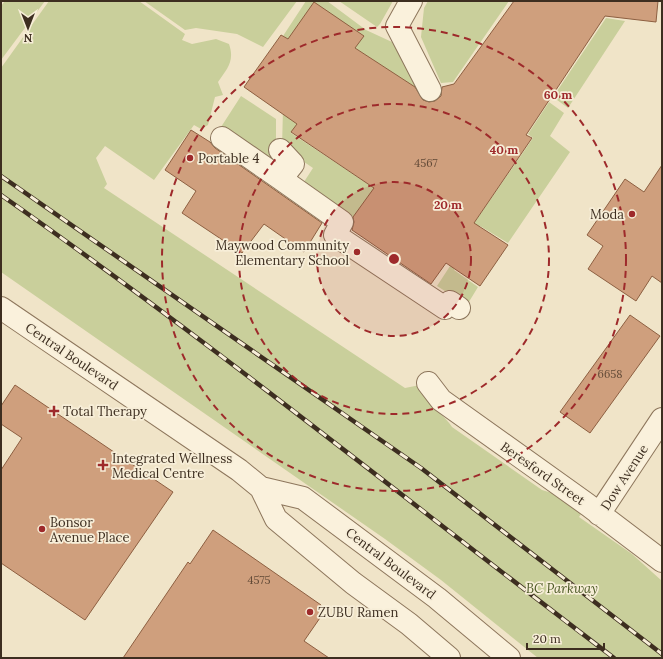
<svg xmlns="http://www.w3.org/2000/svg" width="663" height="659" font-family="Lora,serif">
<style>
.green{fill:#c9cf9b}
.building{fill:#cf9f7d;stroke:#8d5f41}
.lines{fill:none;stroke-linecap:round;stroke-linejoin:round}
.minor-casing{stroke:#8d765c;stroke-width:24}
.minor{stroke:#faf1dc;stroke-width:22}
.rail-casing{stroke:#3d2e20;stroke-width:4.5}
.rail{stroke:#f7eed8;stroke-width:3;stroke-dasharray:9;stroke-linecap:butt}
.ring{fill:none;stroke:#9e2a2b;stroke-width:2;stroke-dasharray:7 5}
.poi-dot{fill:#9e2a2b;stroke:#f7eed8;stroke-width:1.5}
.labels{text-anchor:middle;stroke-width:3.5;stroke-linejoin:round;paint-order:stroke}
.number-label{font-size:11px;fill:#624a37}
.poi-label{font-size:13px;fill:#3d2e20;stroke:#f7eed8;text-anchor:start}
.street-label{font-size:13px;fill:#3d2e20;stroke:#f7eed8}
.park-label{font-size:13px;font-style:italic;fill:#4d5a26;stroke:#f7eed8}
.centre{fill:#9e2a2b;stroke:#f7eed8;stroke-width:2}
.ring-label{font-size:12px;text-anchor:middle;font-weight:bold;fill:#9e2a2b;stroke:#f7eed8;stroke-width:3.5;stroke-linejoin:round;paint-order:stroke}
</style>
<rect width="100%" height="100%" fill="#f0e4c8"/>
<path class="green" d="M 5,1 L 45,1 L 1,60 L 1,6 Z
M 49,1 L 139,1 L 185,34 L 182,40 L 192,44 L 216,39 L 229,44 C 235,61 227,69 218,82 L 223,95 L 215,97 L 208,125 L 201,129 L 194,125 L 154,180 L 105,146 L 96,158 L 107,184 L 104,188 L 405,388 L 420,385 C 424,405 442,411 452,427 L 542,490 L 562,496 L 583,511 L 579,517 L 632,554 L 662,581 L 662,658 L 538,658 L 441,580 L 385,539 L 1,272 L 1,68 Z
M 144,1 L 297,1 L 263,47 L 237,34 L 196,28 L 185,30 Z
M 306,1 L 327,1 L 366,30 L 392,42 L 424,90 L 422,92 L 355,48 L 363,36 L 288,39 L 283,36 Z
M 339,1 L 393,1 L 380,24 L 377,27 Z
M 428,1 L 509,1 L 453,82 L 441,83 L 421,37 L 424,8 Z
M 606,18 L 625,21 L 568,108 L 553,97 Z
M 241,96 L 276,119 L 276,154 L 267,165 L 221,131 L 221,127 Z
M 549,102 L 564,113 L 550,136 L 570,152 L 508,243 L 480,226 L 464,248 L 459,245 L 533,138 L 528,134 Z
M 283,109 L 299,121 L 291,133 L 374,188 L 352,219 L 302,185 L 313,168 L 282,147 Z
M 452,263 L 456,266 L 454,270 L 478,287 L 467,305 L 437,286 Z"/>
<path class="building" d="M 514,1 L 658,1 L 656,22 L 605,16 L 526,135 L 532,138 L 474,223 L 508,245 L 480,286 L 446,263 L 431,284 L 352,230 L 354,222 L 353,217 L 374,188 L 291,132 L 297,124 L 244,87 L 281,35 L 288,39 L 314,2 L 364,36 L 355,48 L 415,87 L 423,100 L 429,102 L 435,101 L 441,96 L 442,87 L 454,84 Z
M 191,130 L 210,142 L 215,148 L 322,223 L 304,252 L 264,224 L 242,253 L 182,213 L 196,191 L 165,170 Z
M 662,165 L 662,283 L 652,276 L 636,301 L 588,269 L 603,246 L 587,235 L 625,179 L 644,192 Z
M 630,315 L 660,336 L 590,433 L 560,412 Z
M 15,385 L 173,492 L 85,620 L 1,563 L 1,470 L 22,438 L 1,424 L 1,406 Z
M 213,530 L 321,605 L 322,615 L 304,641 L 329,658 L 123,658 L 188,562 L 190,564 Z"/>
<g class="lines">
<defs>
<path id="minor" d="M 411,1 L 397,26 L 430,90
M 222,138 L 281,179
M 280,150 L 293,164 L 281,179 L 342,222 L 335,235 L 445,308 L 450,302 L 459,308
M 1,308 L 239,470 L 261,488 L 303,498 L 437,598 L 509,658
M 428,383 L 441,400 L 588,505 L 662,561
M 261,488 L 276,519 L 353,583 L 409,624 L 449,658
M 599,514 L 662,419"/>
</defs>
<use href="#minor" class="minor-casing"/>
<use href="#minor" class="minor"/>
<defs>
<path id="rail" d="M 1,176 L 421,468 L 662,654
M 1,195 C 211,342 410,503 614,658"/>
</defs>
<use href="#rail" class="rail-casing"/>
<use href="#rail" class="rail"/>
</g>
<circle cx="394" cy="259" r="77" fill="#9e2a2b" fill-opacity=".12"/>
<g class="ring">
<circle cx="394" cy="259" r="77"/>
<circle cx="394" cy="259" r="155"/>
<circle cx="394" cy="259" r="232"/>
</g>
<g class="poi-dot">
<circle cx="190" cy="158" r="4"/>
<circle cx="632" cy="214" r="4"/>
<circle cx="357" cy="252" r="4"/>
<path d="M52 405h4v4h4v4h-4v4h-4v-4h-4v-4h4z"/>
<path d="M101 459h4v4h4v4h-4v4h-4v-4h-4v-4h4z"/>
<circle cx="42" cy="529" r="4"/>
<circle cx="310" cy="612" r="4"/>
</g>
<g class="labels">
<g class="number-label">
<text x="426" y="167">4567</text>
<text x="610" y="378">6658</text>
<text x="259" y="584">4575</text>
</g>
<g class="poi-label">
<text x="198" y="163">Portable 4</text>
<text x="624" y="219" text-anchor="end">Moda</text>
<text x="349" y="250" text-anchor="end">Maywood Community<tspan x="349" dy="15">Elementary School</tspan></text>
<text x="63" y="416">Total Therapy</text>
<text x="112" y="463">Integrated Wellness<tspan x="112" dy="15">Medical Centre</tspan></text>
<text x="50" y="527">Bonsor<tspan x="50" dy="15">Avenue Place</tspan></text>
<text x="318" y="617">ZUBU Ramen</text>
</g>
<g class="street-label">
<text transform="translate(72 356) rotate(34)" y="5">Central Boulevard</text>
<text transform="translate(543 473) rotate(35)" y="5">Beresford Street</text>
<text transform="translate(624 477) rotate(-57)" y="5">Dow Avenue</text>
<text transform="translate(391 563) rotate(37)" y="5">Central Boulevard</text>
</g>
<g class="park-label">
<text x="562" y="593">BC Parkway</text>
</g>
</g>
<circle cx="394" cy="259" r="6" class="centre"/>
<g class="ring-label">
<text x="558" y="99">60 m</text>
<text x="504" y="154">40 m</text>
<text x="448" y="209">20 m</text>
</g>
<rect width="663" height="659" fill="none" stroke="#3d2e20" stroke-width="4"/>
<g transform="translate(28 28) rotate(180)" stroke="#f7eed8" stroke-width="3" paint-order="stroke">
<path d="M0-3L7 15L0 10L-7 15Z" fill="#3d2e20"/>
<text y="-6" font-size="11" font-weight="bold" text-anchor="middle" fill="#3d2e20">N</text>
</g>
<path d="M527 643v6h77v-6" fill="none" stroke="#3d2e20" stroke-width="2"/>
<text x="533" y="643" font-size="12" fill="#3d2e20" stroke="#f7eed8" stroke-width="3" paint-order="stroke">20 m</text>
</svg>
